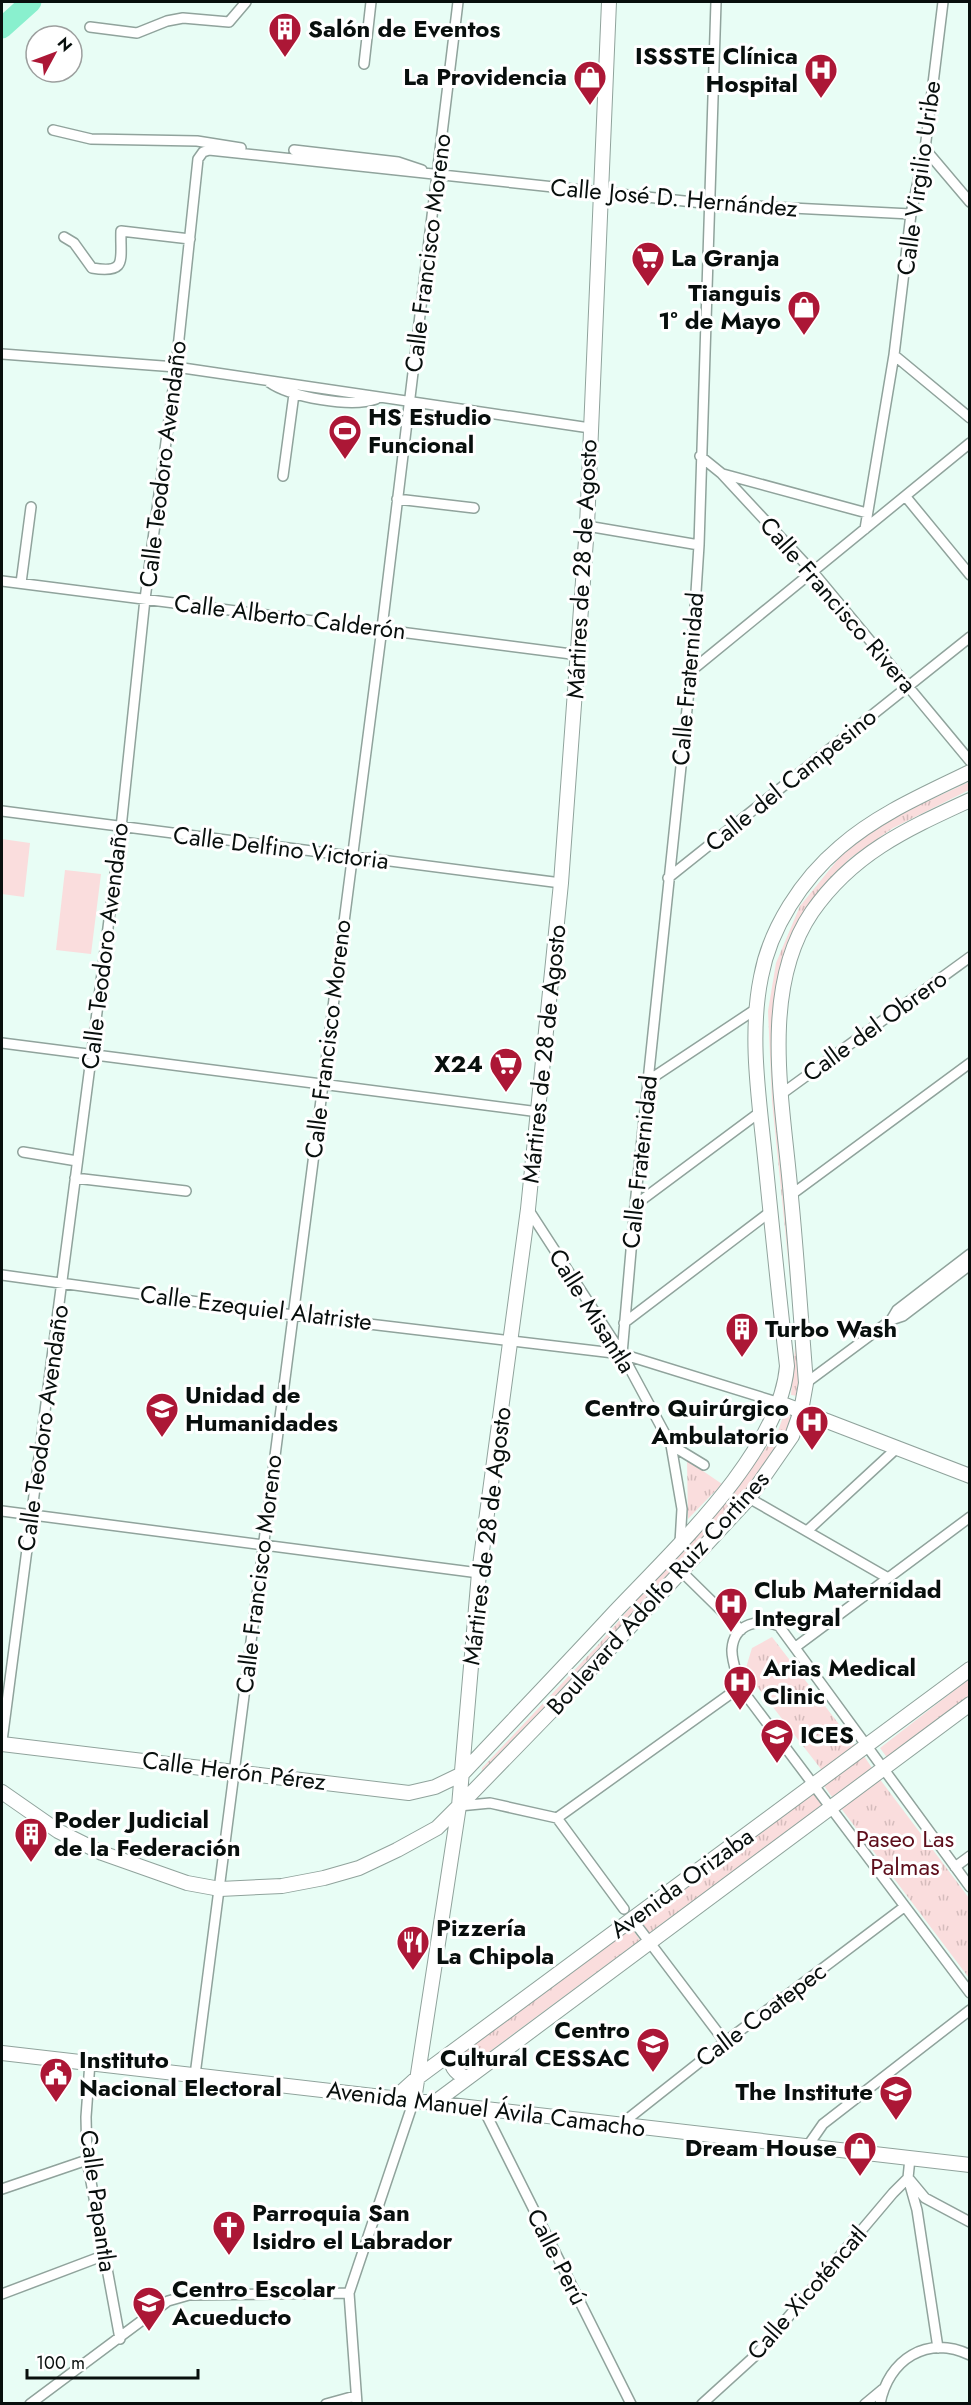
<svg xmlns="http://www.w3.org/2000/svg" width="971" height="2405" font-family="Jost,sans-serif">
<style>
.grass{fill:url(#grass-tufts)}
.garden{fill:#fadddd}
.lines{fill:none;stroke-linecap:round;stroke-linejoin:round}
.river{stroke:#89f0ce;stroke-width:21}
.street-casing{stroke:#90a39c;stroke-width:12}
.secondary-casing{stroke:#90a39c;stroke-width:16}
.street{stroke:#fff;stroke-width:9}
.secondary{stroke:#fff;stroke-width:14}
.labels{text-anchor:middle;stroke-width:6;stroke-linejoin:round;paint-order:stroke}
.poi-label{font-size:24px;font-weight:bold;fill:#080f0d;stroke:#fff;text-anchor:start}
.street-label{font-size:24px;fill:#080f0d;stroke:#fff}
.park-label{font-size:24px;fill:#5d0e1b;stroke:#fff}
</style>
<defs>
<pattern id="grass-tufts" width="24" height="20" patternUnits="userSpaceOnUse" patternTransform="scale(1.5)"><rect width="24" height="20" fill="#fadddd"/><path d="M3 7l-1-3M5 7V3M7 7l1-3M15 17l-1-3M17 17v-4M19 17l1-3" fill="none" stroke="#d5bcbc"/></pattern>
</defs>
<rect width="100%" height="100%" fill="#e8fdf5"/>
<path class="grass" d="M 969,782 L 969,790 L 893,828 L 849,859 L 807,910 L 776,1011 L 804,1335 L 798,1396 L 791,1395 L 796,1337 L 772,1101 L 768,1011 L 776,963 L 800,906 L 843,853 L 889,819 Z
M 784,1414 L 794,1416 L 787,1437 L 766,1467 L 606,1652 L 480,1785 L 482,1768 L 598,1645 L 758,1459 L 778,1431 Z
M 687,1460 L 722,1484 L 688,1519 Z
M 772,1637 L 858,1749 L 824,1773 L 745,1671 L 752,1648 Z
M 969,1679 L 969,1698 L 888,1759 L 880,1748 Z
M 862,1753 L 872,1768 L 832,1797 L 822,1783 Z
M 879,1778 L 969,1898 L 969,1978 L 840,1807 Z
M 812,1790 L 823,1805 L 649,1933 L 640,1921 Z
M 631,1927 L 640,1940 L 466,2069 L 457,2055 Z"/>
<path class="garden" d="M 2,839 L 30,843 L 24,897 L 2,894 Z
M 65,870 L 101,874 L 91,954 L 56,950 Z"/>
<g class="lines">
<path class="river" d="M 2,28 L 31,2"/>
<defs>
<path id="street" d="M 90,27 L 137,33 L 167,21 L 183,18 L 229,22 L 246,2
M 364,64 L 371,2
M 53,130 L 91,139 L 197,141 L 241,148
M 925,149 L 970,202
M 294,150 L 398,162 L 422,170
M 64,237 L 74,243 L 92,268 C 128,274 120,260 121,231 L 190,239
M 2,354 L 176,367 L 590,428
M 894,355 L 970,418
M 269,382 C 290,397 351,408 376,399
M 700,456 L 721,473 L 813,572 L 970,761
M 723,474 L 867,513
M 283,476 L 294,394
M 906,497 L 970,575
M 397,499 L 474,508
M 587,526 L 699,545
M 865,529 L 894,355 L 911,214 L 925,149 L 943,2
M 2,581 L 579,655
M 21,583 L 31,507
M 691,671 L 970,443
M 2,811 L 561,883
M 668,878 L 970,637
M 2,1043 L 539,1112
M 649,1080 L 756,1009
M 780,1095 L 970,957
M 23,1152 L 77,1161
M 75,1178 L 186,1191
M 791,1195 L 970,1063
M 635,1205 L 760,1112
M 528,1209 L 622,1354 L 671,1445 L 682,1509 L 680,1543
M 2,1275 L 293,1315 L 622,1354 L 780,1403
M 891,1320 L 897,1310 L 970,1254
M 624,1323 L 770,1212
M 622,1354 L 635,1205 L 691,671 L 699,545 L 716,2
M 806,1383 L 891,1320 L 903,1316 L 970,1265
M 671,1445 L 704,1465
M 749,1498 L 888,1578
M 2,1511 L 479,1573
M 807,1531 L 897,1448
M 682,1572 L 741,1630
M 797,1646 L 970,1517
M 2,1741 L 121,828 L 145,599 L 176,367 L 198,159 L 203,152 L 209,150 L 712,204 L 911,214
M 459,1806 L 490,1803 L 557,1818 L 624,1909
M 557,1818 L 740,1687
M 955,1867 L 970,1856
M 970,1887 L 779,1626 C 760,1618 734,1623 732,1649 C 731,1660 738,1676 740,1687 L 970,1993
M 632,1919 L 725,2042
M 90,2062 L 86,2117 L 87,2160 L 120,2339
M 195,2075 L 382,628 L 458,2
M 484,2110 L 631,2404
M 620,2125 L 725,2042 L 904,1907
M 807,2147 L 823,2124 L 970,2010
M 910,2158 L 908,2178 L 917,2210 L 938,2348
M 910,2180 L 925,2198 L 970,2222
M 2,2189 L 87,2160
M 2,2294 L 105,2255
M 30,2404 L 168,2301 L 189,2295 L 349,2293
M 326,2404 L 355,2396
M 357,2404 L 349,2293 L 414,2100
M 702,2404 L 757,2354 L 893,2193 L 908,2178
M 865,2404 L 883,2389
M 880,2404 C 888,2360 927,2334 970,2355"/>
<path id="secondary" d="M 780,1403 L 970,1476
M 2,1744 L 409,1793 L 435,1787 L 462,1774 C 512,1721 563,1668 612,1615 C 670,1553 780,1453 787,1366 C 779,1297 772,1227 765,1158 C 759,1098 749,1036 761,977 C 770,928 802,879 840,847 C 878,814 925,794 970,772
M 2,1792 L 58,1831 L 102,1853 L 187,1883 L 220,1889 L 282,1886 L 324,1878 L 359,1868 L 397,1850 L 437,1828 L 459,1806 L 563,1699 L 749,1498 L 792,1436 L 801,1411 L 806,1383 C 801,1321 797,1259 791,1197 C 784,1108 758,991 812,912 C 853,853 907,829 970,800
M 2,2053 L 970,2165
M 451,2053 C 450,2066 454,2072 466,2078
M 395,2098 L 417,2078 L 970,1669
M 414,2100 L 459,1806 L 479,1573 L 528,1209 L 561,883 L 587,526 L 609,2
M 434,2103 L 970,1704"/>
</defs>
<use href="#street" class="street-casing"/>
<use href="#secondary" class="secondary-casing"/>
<use href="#street" class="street"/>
<use href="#secondary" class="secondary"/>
</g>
<defs>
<symbol id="building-pin" viewBox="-11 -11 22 30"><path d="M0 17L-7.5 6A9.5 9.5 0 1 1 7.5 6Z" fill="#ac1736" stroke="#fff"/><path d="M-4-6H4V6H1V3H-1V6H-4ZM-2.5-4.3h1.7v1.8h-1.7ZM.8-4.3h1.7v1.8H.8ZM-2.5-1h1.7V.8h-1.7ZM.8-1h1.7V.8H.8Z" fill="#fff"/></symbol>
<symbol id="hospital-pin" viewBox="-11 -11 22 30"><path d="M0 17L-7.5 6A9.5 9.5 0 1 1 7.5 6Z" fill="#ac1736" stroke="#fff"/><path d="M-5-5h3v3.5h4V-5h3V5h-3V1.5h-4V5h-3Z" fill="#fff"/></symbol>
<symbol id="shop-pin" viewBox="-11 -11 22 30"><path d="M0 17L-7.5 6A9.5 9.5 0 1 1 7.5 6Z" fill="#ac1736" stroke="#fff"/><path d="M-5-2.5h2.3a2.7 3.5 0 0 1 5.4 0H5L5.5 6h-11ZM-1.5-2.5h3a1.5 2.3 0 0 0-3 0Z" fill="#fff"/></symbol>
<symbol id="supermarket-pin" viewBox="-11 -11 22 30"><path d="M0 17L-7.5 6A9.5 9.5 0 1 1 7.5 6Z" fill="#ac1736" stroke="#fff"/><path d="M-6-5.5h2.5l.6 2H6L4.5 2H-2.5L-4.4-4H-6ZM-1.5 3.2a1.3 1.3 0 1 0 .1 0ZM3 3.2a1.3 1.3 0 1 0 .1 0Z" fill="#fff"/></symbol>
<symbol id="stadium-pin" viewBox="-11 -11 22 30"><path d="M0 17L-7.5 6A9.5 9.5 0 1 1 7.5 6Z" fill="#ac1736" stroke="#fff"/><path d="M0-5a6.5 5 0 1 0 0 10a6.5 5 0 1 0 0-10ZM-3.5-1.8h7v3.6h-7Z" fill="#fff"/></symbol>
<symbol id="university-pin" viewBox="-11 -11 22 30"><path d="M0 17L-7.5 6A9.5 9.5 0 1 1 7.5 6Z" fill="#ac1736" stroke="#fff"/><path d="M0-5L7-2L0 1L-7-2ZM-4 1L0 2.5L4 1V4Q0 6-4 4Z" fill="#fff"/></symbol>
<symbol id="school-pin" viewBox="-11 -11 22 30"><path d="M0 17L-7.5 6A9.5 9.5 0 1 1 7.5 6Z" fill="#ac1736" stroke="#fff"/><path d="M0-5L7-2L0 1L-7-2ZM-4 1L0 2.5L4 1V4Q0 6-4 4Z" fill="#fff"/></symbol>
<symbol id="restaurant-pin" viewBox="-11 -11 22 30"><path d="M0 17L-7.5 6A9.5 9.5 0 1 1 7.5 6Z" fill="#ac1736" stroke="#fff"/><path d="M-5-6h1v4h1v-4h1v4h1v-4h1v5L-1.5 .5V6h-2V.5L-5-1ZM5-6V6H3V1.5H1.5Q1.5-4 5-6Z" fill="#fff"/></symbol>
<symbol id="civic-pin" viewBox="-11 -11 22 30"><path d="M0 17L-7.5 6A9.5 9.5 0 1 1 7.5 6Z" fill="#ac1736" stroke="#fff"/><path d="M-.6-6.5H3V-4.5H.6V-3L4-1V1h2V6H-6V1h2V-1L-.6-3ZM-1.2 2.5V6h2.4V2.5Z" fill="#fff"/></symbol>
<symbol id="church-pin" viewBox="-11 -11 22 30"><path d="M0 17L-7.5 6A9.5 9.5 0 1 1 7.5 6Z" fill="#ac1736" stroke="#fff"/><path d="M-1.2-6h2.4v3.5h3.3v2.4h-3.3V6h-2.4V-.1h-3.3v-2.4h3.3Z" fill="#fff"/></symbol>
</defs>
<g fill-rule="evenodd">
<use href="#building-pin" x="266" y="10" width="38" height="52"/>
<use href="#hospital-pin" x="802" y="51" width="38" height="52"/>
<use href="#shop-pin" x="571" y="58" width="38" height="52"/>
<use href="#supermarket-pin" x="629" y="239" width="38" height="52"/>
<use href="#shop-pin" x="785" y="288" width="38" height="52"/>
<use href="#stadium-pin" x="326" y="412" width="38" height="52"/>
<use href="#supermarket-pin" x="487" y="1045" width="38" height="52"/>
<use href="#building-pin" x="723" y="1310" width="38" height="52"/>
<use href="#university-pin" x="143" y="1390" width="38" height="52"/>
<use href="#hospital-pin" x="793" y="1403" width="38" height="52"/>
<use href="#hospital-pin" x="712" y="1585" width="38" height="52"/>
<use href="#hospital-pin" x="721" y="1663" width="38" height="52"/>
<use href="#school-pin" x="758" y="1716" width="38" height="52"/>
<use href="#building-pin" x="12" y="1815" width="38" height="52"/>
<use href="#restaurant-pin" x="394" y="1923" width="38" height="52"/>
<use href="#school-pin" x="634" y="2025" width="38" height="52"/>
<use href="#civic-pin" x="37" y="2055" width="38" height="52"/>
<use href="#school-pin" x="877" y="2073" width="38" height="52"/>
<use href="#shop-pin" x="841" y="2129" width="38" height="52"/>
<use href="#church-pin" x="210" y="2208" width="38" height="52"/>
<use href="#school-pin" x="130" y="2284" width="38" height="52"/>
</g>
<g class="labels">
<g class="poi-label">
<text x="308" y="37">Salón de Eventos</text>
<text x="798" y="64" text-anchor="end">ISSSTE Clínica<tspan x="798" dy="28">Hospital</tspan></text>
<text x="567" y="85" text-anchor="end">La Providencia</text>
<text x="671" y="266">La Granja</text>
<text x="781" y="301" text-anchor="end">Tianguis<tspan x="781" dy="28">1° de Mayo</tspan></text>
<text x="368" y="425">HS Estudio<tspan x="368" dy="28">Funcional</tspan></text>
<text x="483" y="1072" text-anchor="end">X24</text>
<text x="765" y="1337">Turbo Wash</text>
<text x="185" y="1403">Unidad de<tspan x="185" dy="28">Humanidades</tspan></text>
<text x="789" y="1416" text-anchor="end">Centro Quirúrgico<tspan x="789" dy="28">Ambulatorio</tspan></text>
<text x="754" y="1598">Club Maternidad<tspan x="754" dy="28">Integral</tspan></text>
<text x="763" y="1676">Arias Medical<tspan x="763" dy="28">Clinic</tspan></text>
<text x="800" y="1743">ICES</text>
<text x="54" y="1828">Poder Judicial<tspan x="54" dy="28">de la Federación</tspan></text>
<text x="436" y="1936">Pizzería<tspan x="436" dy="28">La Chipola</tspan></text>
<text x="630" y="2038" text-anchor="end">Centro<tspan x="630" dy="28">Cultural CESSAC</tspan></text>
<text x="79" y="2068">Instituto<tspan x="79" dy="28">Nacional Electoral</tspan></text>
<text x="873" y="2100" text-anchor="end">The Institute</text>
<text x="837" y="2156" text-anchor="end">Dream House</text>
<text x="252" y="2221">Parroquia San<tspan x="252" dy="28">Isidro el Labrador</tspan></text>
<text x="172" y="2297">Centro Escolar<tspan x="172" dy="28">Acueducto</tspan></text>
</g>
<g class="street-label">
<text transform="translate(919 178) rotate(-82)" y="8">Calle Virgilio Uribe</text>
<text transform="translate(674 198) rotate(5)" y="8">Calle José D. Hernández</text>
<text transform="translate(428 253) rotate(-83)" y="8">Calle Francisco Moreno</text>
<text transform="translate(163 464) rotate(-83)" y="8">Calle Teodoro Avendaño</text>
<text transform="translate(582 569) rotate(-87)" y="8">Mártires de 28 de Agosto</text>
<text transform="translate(838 605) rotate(49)" y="8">Calle Francisco Rivera</text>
<text transform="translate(290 617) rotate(7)" y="8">Calle Alberto Calderón</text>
<text transform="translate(688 679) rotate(-85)" y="8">Calle Fraternidad</text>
<text transform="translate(791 780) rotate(-39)" y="8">Calle del Campesino</text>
<text transform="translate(281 848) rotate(7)" y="8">Calle Delfino Victoria</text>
<text transform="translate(105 946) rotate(-83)" y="8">Calle Teodoro Avendaño</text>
<text transform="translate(875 1026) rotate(-36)" y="8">Calle del Obrero</text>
<text transform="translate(328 1039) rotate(-83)" y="8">Calle Francisco Moreno</text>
<text transform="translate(544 1054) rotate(-84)" y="8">Mártires de 28 de Agosto</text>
<text transform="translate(640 1162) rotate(-84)" y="8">Calle Fraternidad</text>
<text transform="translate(256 1308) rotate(7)" y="8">Calle Ezequiel Alatriste</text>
<text transform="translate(592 1311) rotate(58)" y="8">Calle Misantla</text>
<text transform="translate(43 1428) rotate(-82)" y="8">Calle Teodoro Avendaño</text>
<text transform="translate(487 1536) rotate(-83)" y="8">Mártires de 28 de Agosto</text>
<text transform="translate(259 1574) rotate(-83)" y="8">Calle Francisco Moreno</text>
<text transform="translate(658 1593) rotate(-48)" y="8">Boulevard Adolfo Ruiz Cortines</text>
<text transform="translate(234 1771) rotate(7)" y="8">Calle Herón Pérez</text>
<text transform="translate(682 1883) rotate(-36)" y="8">Avenida Orizaba</text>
<text transform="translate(761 2015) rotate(-37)" y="8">Calle Coatepec</text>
<text transform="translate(486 2109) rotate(7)" y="8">Avenida Manuel Ávila Camacho</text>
<text transform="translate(98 2201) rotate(82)" y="8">Calle Papantla</text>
<text transform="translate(557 2257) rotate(63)" y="8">Calle Perú</text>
<text transform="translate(807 2293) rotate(-49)" y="8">Calle Xicoténcatl</text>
</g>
<g class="park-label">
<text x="905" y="1847">Paseo Las<tspan x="905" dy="28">Palmas</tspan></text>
</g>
</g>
<rect width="971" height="2405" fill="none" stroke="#080f0d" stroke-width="6"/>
<g transform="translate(54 54) rotate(49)"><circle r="28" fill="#ffffff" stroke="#9c9f9e" stroke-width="1.5"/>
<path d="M0-4.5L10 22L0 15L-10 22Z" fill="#ac1736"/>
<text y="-9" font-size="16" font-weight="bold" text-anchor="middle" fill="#080f0d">N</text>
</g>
<path d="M27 2369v9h171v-9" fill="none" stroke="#080f0d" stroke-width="3"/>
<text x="36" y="2369" font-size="18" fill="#080f0d" stroke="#ffffff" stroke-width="4.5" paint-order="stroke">100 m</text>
</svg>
